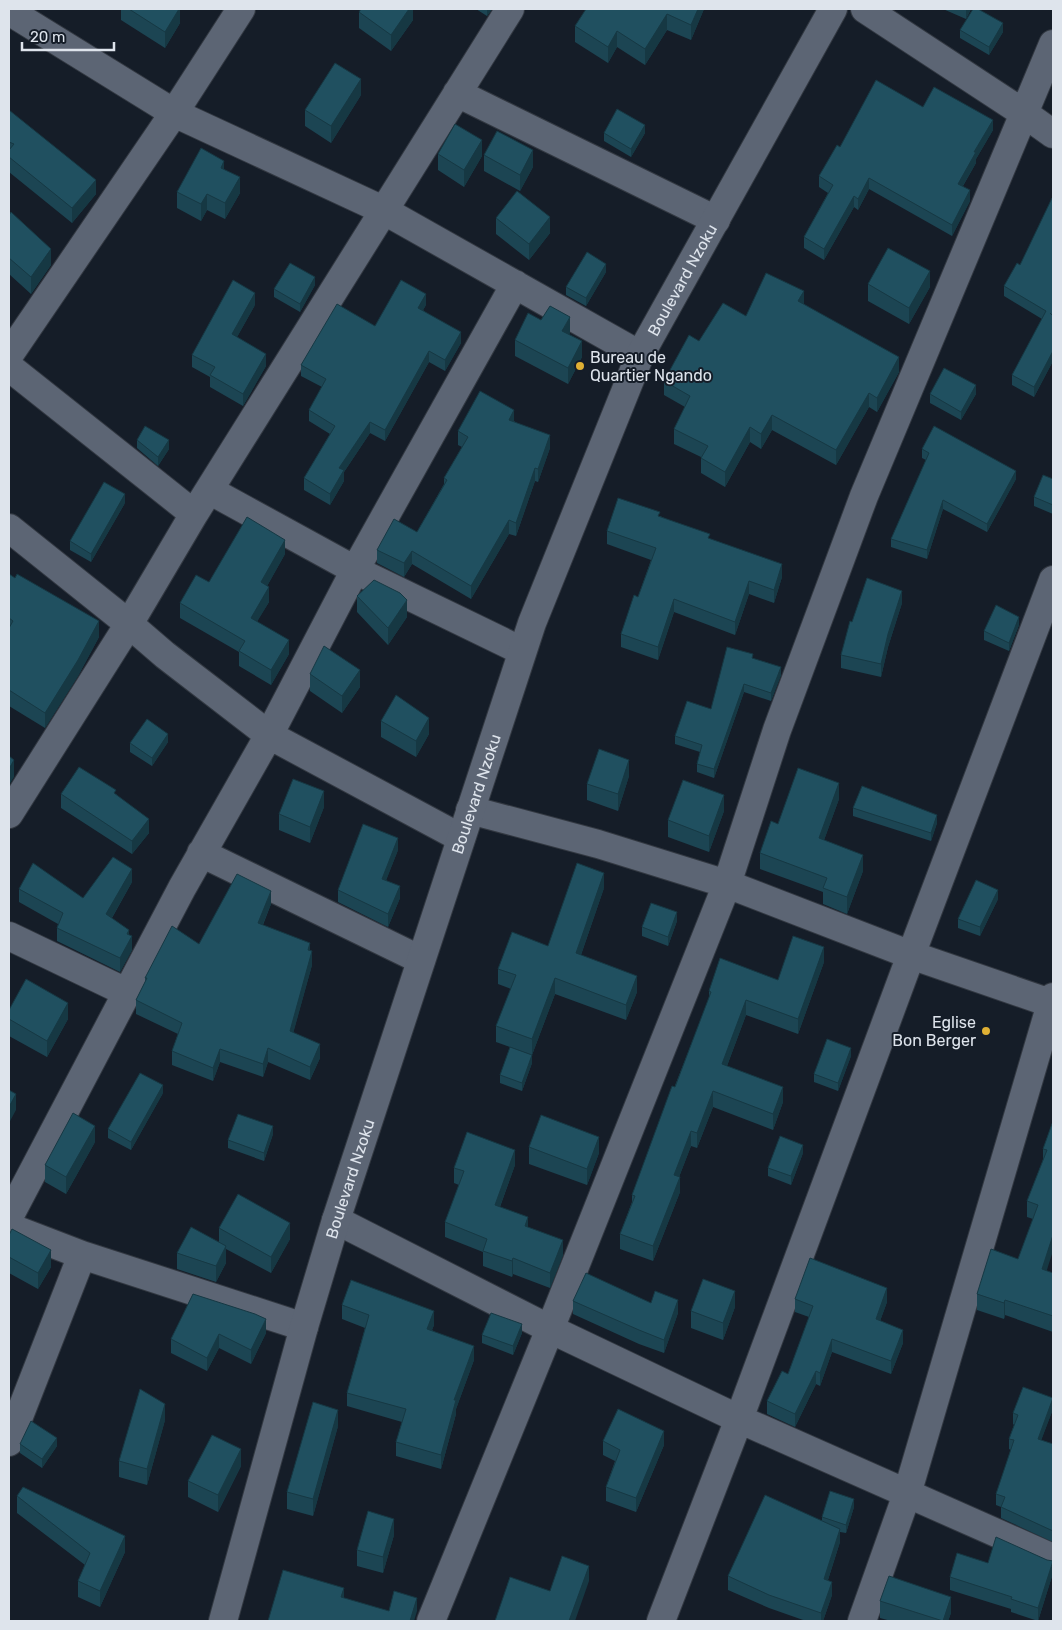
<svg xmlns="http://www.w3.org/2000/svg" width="1062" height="1630" font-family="Rubik,sans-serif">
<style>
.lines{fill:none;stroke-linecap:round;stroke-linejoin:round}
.minor-casing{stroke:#323841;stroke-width:30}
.tertiary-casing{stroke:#323841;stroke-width:30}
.minor{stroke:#5c6574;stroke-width:28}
.tertiary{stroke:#5c6574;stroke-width:28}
.wall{fill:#1c4553}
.shaded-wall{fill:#163843}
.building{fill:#205060;stroke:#163843}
.poi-dot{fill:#dfb034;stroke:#151d28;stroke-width:2}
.labels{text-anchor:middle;stroke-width:4;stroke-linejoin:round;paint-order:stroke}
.street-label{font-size:16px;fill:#dee4ec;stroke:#151d28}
.poi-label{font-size:16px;fill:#dee4ec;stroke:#151d28;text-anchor:start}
</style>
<rect width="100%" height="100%" fill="#151d28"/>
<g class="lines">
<defs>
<path id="minor" d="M 865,9 L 1025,114 L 1053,134
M 9,11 L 174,113 L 383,210 L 640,355
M 457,93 L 716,220
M 9,355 L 174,113 L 241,9
M 9,367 L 194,514
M 209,490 L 355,570 L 522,651
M 9,528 L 129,624 L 165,655 L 269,735 L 461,838
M 470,810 L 598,844 L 727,884 L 911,955 L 1053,1004
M 9,814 L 129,624 L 194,514 L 510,9
M 201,853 L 421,960
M 9,936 L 126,992
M 9,1217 L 182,888 L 269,735 L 355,570 L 515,284
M 336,1220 L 550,1329 L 739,1419 L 1053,1558
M 9,1227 L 82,1255 L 304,1327
M 9,1442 L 82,1255
M 431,1621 L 550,1329 L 727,884 L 777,730 L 864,496 L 1053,44
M 661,1621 L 739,1419 L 911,955 L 1053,580
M 862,1621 L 907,1494 L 1053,997"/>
<g id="tertiary">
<path id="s1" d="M 223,1621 L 304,1327 L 336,1220 L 532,623 L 640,355 L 833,9"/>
</g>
</defs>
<use href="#minor" class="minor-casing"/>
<use href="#tertiary" class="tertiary-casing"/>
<use href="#minor" class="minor"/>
<use href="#tertiary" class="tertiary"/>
</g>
<path class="wall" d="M 121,9 L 180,9 L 180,23 L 165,48 L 121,20 Z
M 413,9 L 413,20 L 391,51 L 359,28 L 359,12 Z
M 476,9 L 492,9 L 487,16 Z
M 704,9 L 691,40 L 667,30 L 645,65 L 617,47 L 608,63 L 575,42 L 575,26 Z
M 943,9 L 971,9 L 966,19 Z
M 960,30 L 1003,32 L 989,55 L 960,38 Z
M 361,95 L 331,143 L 305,126 L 305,110 Z
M 923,107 L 993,130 L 976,159 L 976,163 L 963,186 L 970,201 L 952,236 L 869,189 L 858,210 L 854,207 L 824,260 L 804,248 L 804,237 L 828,193 L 819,187 L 819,176 L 840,147 Z
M 9,110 L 96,194 L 72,223 L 9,172 Z
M 604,133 L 645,133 L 631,157 L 604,141 Z
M 438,154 L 482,156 L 464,187 L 438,170 Z
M 484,155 L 533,167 L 520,191 L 484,171 Z
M 224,170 L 240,193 L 225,219 L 207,210 L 201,221 L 177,208 L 177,192 Z
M 1053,199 L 1053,361 L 1034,397 L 1012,385 L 1012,375 L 1042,319 L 1004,296 L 1004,286 L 1020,265 Z
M 9,215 L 51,265 L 31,294 L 9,274 Z
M 496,218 L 550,233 L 529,260 L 496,234 Z
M 606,272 L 586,306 L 566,295 L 566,287 Z
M 868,284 L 930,287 L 909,324 L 868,301 Z
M 315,285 L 300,312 L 274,297 L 274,289 Z
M 804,304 L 899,372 L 877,412 L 869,407 L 836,465 L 772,430 L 761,449 L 750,442 L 725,487 L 701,473 L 701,457 L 674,444 L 674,429 L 685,407 L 664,395 L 664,381 L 699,341 L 746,316 Z
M 255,305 L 237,337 L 266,366 L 243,406 L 210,387 L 210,377 L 192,367 L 192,355 Z
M 426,305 L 423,310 L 461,343 L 445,371 L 429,362 L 385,441 L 370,433 L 344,472 L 344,481 L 330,505 L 304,490 L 304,478 L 330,434 L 309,421 L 309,410 L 322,387 L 301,376 L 301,365 L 375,326 Z
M 570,333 L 569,334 L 582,357 L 568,384 L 515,356 L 515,340 Z
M 930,394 L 976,394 L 961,420 L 930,403 Z
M 514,421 L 550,448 L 538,482 L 535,481 L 516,536 L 509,534 L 471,599 L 412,564 L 404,577 L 377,563 L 377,550 L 417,532 L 444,484 L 444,478 L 462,447 L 458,445 L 458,431 Z
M 137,440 L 169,449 L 158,466 L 137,448 Z
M 922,449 L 1016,479 L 987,532 L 943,509 L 927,559 L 891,547 L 891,539 L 926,460 L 922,458 Z
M 1053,479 L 1053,514 L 1034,506 L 1034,497 Z
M 125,503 L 91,562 L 70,550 L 70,541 Z
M 660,516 L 710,539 L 782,577 L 774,603 L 749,594 L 735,635 L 674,612 L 658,660 L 621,647 L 621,634 L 638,597 L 651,560 L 607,544 L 607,531 Z
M 285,554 L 267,586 L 269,602 L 257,621 L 289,654 L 271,685 L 239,666 L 239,652 L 180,618 L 180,603 L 209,582 Z
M 9,574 L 99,637 L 78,676 L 45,728 L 9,706 Z
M 357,596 L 407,617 L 388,645 L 357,612 Z
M 902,603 L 888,647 L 881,677 L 841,668 L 841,655 L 852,622 Z
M 1019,625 L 1009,651 L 984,640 L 984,631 Z
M 753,659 L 781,675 L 771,701 L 744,692 L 714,778 L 697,772 L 697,764 L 700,752 L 675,744 L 675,736 L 711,709 Z
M 310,674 L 360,687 L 342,713 L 310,691 Z
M 381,721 L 429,734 L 416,757 L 381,737 Z
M 168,742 L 152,766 L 130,752 L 130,743 Z
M 629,776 L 618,811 L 587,800 L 587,784 Z
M 61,794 L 116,794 L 149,833 L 132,854 L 61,808 Z
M 839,799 L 824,840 L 863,871 L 847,914 L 823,904 L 823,892 L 760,869 L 760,853 L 778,824 Z
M 324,807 L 310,843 L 279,830 L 279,814 Z
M 853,808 L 937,823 L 931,841 L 853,816 Z
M 724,811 L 709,852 L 668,837 L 668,820 Z
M 398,850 L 386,880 L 400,898 L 388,927 L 338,902 L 338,890 Z
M 132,882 L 112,918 L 129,935 L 132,950 L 120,972 L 57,941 L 57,928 L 58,924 L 19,902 L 19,889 L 83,898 Z
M 604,888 L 581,955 L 637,992 L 626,1020 L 555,994 L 532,1055 L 496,1042 L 496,1026 L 511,989 L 498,984 L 498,969 L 548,946 Z
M 998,899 L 980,936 L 958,928 L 958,919 Z
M 271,904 L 263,925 L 310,951 L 312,965 L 293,1033 L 320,1058 L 310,1080 L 268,1062 L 263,1077 L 220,1062 L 213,1081 L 172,1065 L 172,1051 L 178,1034 L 136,1014 L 136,1000 L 145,982 L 145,978 L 199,944 Z
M 677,921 L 668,946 L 642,936 L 642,927 Z
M 824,962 L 798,1034 L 746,1015 L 727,1066 L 783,1102 L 773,1130 L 713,1107 L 697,1148 L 691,1146 L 679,1177 L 680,1192 L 653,1261 L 620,1249 L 620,1234 L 632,1202 L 632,1195 L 709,999 L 709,991 L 778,980 Z
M 9,1010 L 68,1019 L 47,1057 L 9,1036 Z
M 851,1056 L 838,1091 L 814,1082 L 814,1074 Z
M 532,1063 L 522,1091 L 500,1083 L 500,1075 Z
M 163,1093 L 131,1150 L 108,1138 L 108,1129 Z
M 1053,1121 L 1047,1271 L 1053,1273 L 1053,1332 L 1005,1315 L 1004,1319 L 977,1310 L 977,1294 L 1018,1259 L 1033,1219 L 1027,1217 L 1027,1201 L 1043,1160 L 1043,1149 Z
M 273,1134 L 264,1161 L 228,1148 L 228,1140 Z
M 95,1142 L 66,1194 L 45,1182 L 45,1165 Z
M 529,1147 L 599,1153 L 587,1185 L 529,1164 Z
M 803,1153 L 791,1185 L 768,1176 L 768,1168 Z
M 515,1165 L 500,1207 L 528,1227 L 563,1255 L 550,1288 L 513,1274 L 512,1277 L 483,1266 L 483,1252 L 445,1237 L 445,1222 L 459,1185 L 454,1183 L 454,1168 Z
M 219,1228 L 290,1239 L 271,1273 L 226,1249 L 226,1263 L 216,1282 L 177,1269 L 177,1253 L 219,1242 Z
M 9,1235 L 51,1267 L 38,1289 L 9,1273 Z
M 193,1294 L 266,1333 L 251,1364 L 219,1348 L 207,1371 L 171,1353 L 171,1339 Z
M 795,1299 L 887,1302 L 880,1321 L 903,1343 L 891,1374 L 832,1352 L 820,1386 L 816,1384 L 795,1427 L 767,1414 L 767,1401 L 788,1374 L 809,1317 L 795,1312 Z
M 573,1301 L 651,1303 L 678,1313 L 664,1353 L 639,1344 L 573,1314 Z
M 342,1305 L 434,1325 L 432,1330 L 474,1360 L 456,1409 L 456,1414 L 441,1469 L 396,1456 L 396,1442 L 402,1422 L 347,1406 L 347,1393 L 365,1328 L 342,1319 Z
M 735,1307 L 723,1340 L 691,1328 L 691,1311 Z
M 522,1333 L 513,1355 L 482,1343 L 482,1335 Z
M 1053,1409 L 1041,1440 L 1053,1444 L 1053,1542 L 1001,1518 L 1001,1507 L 996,1505 L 996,1494 L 1011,1450 L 1009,1449 L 1009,1439 L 1014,1425 L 1013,1424 L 1013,1413 Z
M 165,1420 L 147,1485 L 119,1477 L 119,1461 Z
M 338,1426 L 313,1516 L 287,1509 L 287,1492 Z
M 603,1441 L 664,1445 L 636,1512 L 606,1501 L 606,1487 L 615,1461 L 603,1455 Z
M 20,1444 L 57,1446 L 42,1468 L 20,1453 Z
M 241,1466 L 218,1512 L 188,1497 L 188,1481 Z
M 17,1496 L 125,1552 L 100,1607 L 78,1597 L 78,1581 L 85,1565 L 17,1513 Z
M 854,1507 L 846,1533 L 840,1532 L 840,1542 L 828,1580 L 832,1595 L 823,1621 L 806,1621 L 769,1608 L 728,1590 L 728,1576 L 822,1520 L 822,1517 Z
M 394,1535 L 383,1573 L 357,1566 L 357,1550 Z
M 988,1563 L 1053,1573 L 1038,1621 L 1011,1612 L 1011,1609 L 950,1590 L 950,1577 Z
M 880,1601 L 951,1613 L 948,1621 L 891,1621 L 880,1618 Z"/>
<path class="shaded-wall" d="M 179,9 L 180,9 L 180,23 L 165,48 L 165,32 Z
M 409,9 L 413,9 L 413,20 L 391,51 L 391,35 Z
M 487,9 L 492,9 L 487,16 Z
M 698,9 L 704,9 L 691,40 L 691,25 Z
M 966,9 L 971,9 L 966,19 Z
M 667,14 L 667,30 L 645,65 L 645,49 Z
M 1003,23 L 1003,32 L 989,55 L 989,47 Z
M 617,31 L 617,47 L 608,63 L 608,47 Z
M 361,79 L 361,95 L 331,143 L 331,126 Z
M 993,120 L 993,130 L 976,159 L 976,163 L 958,194 L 958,184 L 974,152 Z
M 645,125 L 645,133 L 631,157 L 631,149 Z
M 482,140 L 482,156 L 464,187 L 464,170 Z
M 533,150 L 533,167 L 520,191 L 520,175 Z
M 224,161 L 224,177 L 221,168 Z
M 240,177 L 240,193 L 225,219 L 225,203 Z
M 869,178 L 869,189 L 858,210 L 858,199 Z
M 96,180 L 96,194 L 72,223 L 72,208 Z
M 970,190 L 970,201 L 952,236 L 952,225 Z
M 207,194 L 207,210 L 201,221 L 201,204 Z
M 854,196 L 854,207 L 824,260 L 824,249 Z
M 550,217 L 550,233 L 529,260 L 529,244 Z
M 51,249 L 51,265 L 31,294 L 31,277 Z
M 606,264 L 606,272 L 586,306 L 586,298 Z
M 930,271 L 930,287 L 909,324 L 909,308 Z
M 315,277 L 315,285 L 300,312 L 300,304 Z
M 804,291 L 804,306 L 798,301 Z
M 255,293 L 255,305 L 232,346 L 232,334 Z
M 426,294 L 426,305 L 418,319 L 418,308 Z
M 570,317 L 570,333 L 562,347 L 562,331 Z
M 461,332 L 461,343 L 445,371 L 445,360 Z
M 582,341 L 582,357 L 568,384 L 568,368 Z
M 429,351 L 429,362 L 385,441 L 385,430 Z
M 1053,351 L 1053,361 L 1034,397 L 1034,387 Z
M 266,354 L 266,366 L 243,406 L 243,394 Z
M 899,357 L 899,372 L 877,412 L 877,398 Z
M 976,385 L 976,394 L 961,420 L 961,412 Z
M 869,393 L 869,407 L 836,465 L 836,450 Z
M 514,410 L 514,424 L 509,420 Z
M 772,415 L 772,430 L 761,449 L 761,434 Z
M 370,422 L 370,433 L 344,472 L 344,481 L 330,505 L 330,494 L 339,468 Z
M 750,427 L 750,442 L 725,487 L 725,472 Z
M 550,435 L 550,448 L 538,482 L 538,469 Z
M 169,440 L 169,449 L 158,466 L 158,457 Z
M 535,468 L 535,481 L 516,536 L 516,523 Z
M 1016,471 L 1016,479 L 987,532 L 987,524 Z
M 125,494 L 125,503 L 91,562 L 91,554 Z
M 943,500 L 943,509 L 927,559 L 927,550 Z
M 509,520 L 509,534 L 471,599 L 471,586 Z
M 285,540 L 285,554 L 261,597 L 261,582 Z
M 412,551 L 412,564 L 404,577 L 404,563 Z
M 782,564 L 782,577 L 774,603 L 774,590 Z
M 749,581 L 749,594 L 735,635 L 735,622 Z
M 269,587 L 269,602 L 251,632 L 251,618 Z
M 902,591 L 902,603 L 888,647 L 881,677 L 881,664 L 888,634 Z
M 674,599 L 674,612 L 658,660 L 658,647 Z
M 407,600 L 407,617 L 388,645 L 388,628 Z
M 1019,617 L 1019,625 L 1009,651 L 1009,643 Z
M 99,621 L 99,637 L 78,676 L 45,728 L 45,713 Z
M 289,640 L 289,654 L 271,685 L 271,670 Z
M 781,667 L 781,675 L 771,701 L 771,693 Z
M 360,670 L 360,687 L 342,713 L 342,696 Z
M 744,684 L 744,692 L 714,778 L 714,769 Z
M 429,718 L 429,734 L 416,757 L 416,741 Z
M 168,734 L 168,742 L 152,766 L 152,758 Z
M 14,760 L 14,777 L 9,785 L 9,769 Z
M 629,760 L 629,776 L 618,811 L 618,794 Z
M 839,783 L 839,799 L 819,854 L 819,838 Z
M 324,791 L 324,807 L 310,843 L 310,827 Z
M 724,795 L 724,811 L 709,852 L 709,836 Z
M 937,815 L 937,823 L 931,841 L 931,833 Z
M 149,819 L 149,833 L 132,854 L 132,841 Z
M 398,838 L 398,850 L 382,891 L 382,879 Z
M 863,855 L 863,871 L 847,914 L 847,897 Z
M 132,869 L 132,882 L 106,928 L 106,914 Z
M 604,873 L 604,888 L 576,969 L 576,953 Z
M 400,886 L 400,898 L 388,927 L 388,914 Z
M 998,890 L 998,899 L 980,936 L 980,927 Z
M 271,891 L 271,904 L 258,936 L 258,923 Z
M 677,912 L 677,921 L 668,946 L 668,937 Z
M 129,930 L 129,941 L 132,936 L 132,950 L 120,972 L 120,958 L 127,934 Z
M 310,943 L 310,956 L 312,951 L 312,965 L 290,1045 L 290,1031 L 308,950 Z
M 824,947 L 824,962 L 798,1034 L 798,1019 Z
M 637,976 L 637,992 L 626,1020 L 626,1005 Z
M 555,978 L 555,994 L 532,1055 L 532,1039 Z
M 746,1000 L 746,1015 L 722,1079 L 722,1064 Z
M 68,1003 L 68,1019 L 47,1057 L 47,1041 Z
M 320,1044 L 320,1058 L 310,1080 L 310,1067 Z
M 268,1048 L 268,1062 L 263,1077 L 263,1064 Z
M 851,1048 L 851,1056 L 838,1091 L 838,1083 Z
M 220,1049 L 220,1062 L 213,1081 L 213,1068 Z
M 532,1055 L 532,1063 L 522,1091 L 522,1083 Z
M 163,1085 L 163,1093 L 131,1150 L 131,1142 Z
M 783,1087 L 783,1102 L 773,1130 L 773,1114 Z
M 713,1091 L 713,1107 L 697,1148 L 697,1133 Z
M 16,1094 L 16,1110 L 9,1123 L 9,1107 Z
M 95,1126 L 95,1142 L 66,1194 L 66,1177 Z
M 273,1126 L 273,1134 L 264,1161 L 264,1153 Z
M 691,1131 L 691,1146 L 674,1190 L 674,1175 Z
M 599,1137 L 599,1153 L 587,1185 L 587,1169 Z
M 803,1145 L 803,1153 L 791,1185 L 791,1176 Z
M 515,1150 L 515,1165 L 495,1220 L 495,1205 Z
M 680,1177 L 680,1192 L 653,1261 L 653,1246 Z
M 528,1217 L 528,1233 L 525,1226 Z
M 290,1223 L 290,1239 L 271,1273 L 271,1257 Z
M 1053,1235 L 1053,1251 L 1042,1285 L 1042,1269 Z
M 563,1240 L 563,1255 L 550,1288 L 550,1273 Z
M 226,1246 L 226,1263 L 216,1282 L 216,1266 Z
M 51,1250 L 51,1267 L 38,1289 L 38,1273 Z
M 513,1258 L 513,1274 L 512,1277 L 512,1261 Z
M 887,1288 L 887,1302 L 876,1332 L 876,1319 Z
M 735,1291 L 735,1307 L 723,1340 L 723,1323 Z
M 678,1300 L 678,1313 L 664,1353 L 664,1340 Z
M 1005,1300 L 1005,1315 L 1004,1319 L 1004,1303 Z
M 434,1311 L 434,1325 L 427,1342 L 427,1329 Z
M 266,1319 L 266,1333 L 251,1364 L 251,1350 Z
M 522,1324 L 522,1333 L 513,1355 L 513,1346 Z
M 903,1330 L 903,1343 L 891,1374 L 891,1361 Z
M 219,1334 L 219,1348 L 207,1371 L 207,1358 Z
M 832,1339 L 832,1352 L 820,1386 L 820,1373 Z
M 474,1346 L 474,1360 L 456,1409 L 456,1414 L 441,1469 L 441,1455 L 454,1400 Z
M 816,1371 L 816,1384 L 795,1427 L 795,1414 Z
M 1053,1398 L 1053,1409 L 1038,1449 L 1038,1439 Z
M 165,1404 L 165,1420 L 147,1485 L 147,1469 Z
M 338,1410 L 338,1426 L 313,1516 L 313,1499 Z
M 664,1431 L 664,1445 L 636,1512 L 636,1498 Z
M 57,1438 L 57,1446 L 42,1468 L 42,1459 Z
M 241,1449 L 241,1466 L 218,1512 L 218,1495 Z
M 854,1499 L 854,1507 L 846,1533 L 846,1525 Z
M 394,1519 L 394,1535 L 383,1573 L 383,1557 Z
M 840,1529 L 840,1542 L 824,1592 L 824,1579 Z
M 125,1536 L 125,1552 L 100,1607 L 100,1591 Z
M 1053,1561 L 1053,1573 L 1038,1621 L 1038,1608 Z
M 589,1566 L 589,1581 L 575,1621 L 569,1621 Z
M 832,1582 L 832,1595 L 823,1621 L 821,1621 L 821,1613 Z
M 344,1588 L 344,1601 L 341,1597 Z
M 951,1597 L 951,1613 L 948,1621 L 943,1621 Z
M 417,1598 L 417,1611 L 414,1621 L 410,1621 Z"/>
<path class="building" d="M 129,9 L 179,9 L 165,32 Z
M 361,9 L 409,9 L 391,35 L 359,12 Z
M 586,9 L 698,9 L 691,25 L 667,14 L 645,49 L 617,31 L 608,47 L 575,26 Z
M 973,9 L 978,9 L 1003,23 L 989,47 L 960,30 Z
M 335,63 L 361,79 L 331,126 L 305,110 Z
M 876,80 L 923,107 L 934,87 L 993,120 L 974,152 L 976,152 L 958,184 L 970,190 L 952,225 L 869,178 L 858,199 L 854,196 L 824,249 L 804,237 L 833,185 L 819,176 L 837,145 L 840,147 Z
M 617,109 L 645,125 L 631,149 L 604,133 Z
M 9,110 L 96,180 L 72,208 L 9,157 L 9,150 L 14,144 L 9,142 Z
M 455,124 L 482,140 L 464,170 L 438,154 Z
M 497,131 L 533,150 L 520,175 L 484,155 Z
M 201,148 L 224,161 L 221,168 L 240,177 L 225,203 L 207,194 L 201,204 L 177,192 Z
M 517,191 L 550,217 L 529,244 L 496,218 Z
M 1052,198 L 1053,199 L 1053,316 L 1050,313 L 1053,316 L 1053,351 L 1034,387 L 1012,375 L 1046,311 L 1004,286 L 1017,263 L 1020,265 Z
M 11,212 L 51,249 L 31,277 L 9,258 L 9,215 Z
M 888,248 L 930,271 L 909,308 L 868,284 Z
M 587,252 L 606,264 L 586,298 L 566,287 Z
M 290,263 L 315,277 L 300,304 L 274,289 Z
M 766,273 L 804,291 L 798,301 L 899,357 L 877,398 L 869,393 L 836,450 L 772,415 L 761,434 L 750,427 L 725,472 L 701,458 L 708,446 L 674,429 L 690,396 L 664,381 L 689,335 L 699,341 L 723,303 L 746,316 Z
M 233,280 L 255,293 L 232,334 L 266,354 L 243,394 L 210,375 L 215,367 L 192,355 Z
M 401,280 L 426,294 L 418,308 L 461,332 L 445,360 L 429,351 L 385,430 L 370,422 L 339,468 L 344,470 L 330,494 L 304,478 L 335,426 L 309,410 L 326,379 L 301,365 L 337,304 L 375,326 Z
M 550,306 L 570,317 L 562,331 L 582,341 L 568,368 L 515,340 L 528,313 L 541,320 Z
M 944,368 L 976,385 L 961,412 L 930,394 Z
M 480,391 L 514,410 L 509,420 L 550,435 L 538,469 L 535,468 L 516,523 L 509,520 L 471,586 L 412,551 L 404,563 L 377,550 L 394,519 L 417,532 L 447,480 L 444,478 L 468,437 L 458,431 Z
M 145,426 L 169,440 L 158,457 L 137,440 Z
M 934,426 L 1016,471 L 987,524 L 943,500 L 927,550 L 891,539 L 929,453 L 922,449 Z
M 1043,475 L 1053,479 L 1053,505 L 1034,497 Z
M 104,482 L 125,494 L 91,554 L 70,541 Z
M 618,498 L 660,512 L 658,516 L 710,534 L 708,538 L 782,564 L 774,590 L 749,581 L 735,622 L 674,599 L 658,647 L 621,634 L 634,595 L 638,597 L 656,548 L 607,531 Z
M 247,517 L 285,540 L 261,582 L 269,587 L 251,618 L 289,640 L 271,670 L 239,651 L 245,641 L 180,603 L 196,575 L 209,582 Z
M 9,574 L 15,578 L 17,574 L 99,621 L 78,660 L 45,713 L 9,690 L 9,628 L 13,621 L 9,618 Z
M 867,578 L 902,591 L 888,634 L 881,664 L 841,655 L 850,621 L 852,622 Z
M 374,580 L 400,593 L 407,600 L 388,628 L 357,596 Z
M 996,605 L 1019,617 L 1009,643 L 984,631 Z
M 324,646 L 360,670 L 342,696 L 310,674 Z
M 727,647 L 753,654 L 752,658 L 781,667 L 771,693 L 744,684 L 714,769 L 697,764 L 702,745 L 675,736 L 687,701 L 711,709 Z
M 396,695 L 429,718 L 416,741 L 381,721 Z
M 147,719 L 168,734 L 152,758 L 130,743 Z
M 599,749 L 629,760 L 618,794 L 587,784 Z
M 9,756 L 14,760 L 9,769 Z
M 79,767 L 116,790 L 114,793 L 149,819 L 132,841 L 61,794 Z
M 798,768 L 839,783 L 819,838 L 863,855 L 847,897 L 823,888 L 827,878 L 760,853 L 771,821 L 778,824 Z
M 293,779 L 324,791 L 310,827 L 279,814 Z
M 683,780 L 724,795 L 709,836 L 668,820 Z
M 862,786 L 937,815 L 931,833 L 853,808 Z
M 363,824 L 398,838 L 382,879 L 400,886 L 388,914 L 338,890 Z
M 113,857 L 132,869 L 106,914 L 129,930 L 127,934 L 132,936 L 120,958 L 57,928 L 63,913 L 19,889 L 33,863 L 83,898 Z
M 577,863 L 604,873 L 576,953 L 637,976 L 626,1005 L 555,978 L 532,1039 L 496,1026 L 516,975 L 498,969 L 512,932 L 548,946 Z
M 237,874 L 271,891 L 258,923 L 310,943 L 308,950 L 312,951 L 290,1031 L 320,1044 L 310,1067 L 268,1048 L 263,1064 L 220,1049 L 213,1068 L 172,1051 L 182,1023 L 136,1000 L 147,978 L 145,978 L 172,926 L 199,944 Z
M 976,880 L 998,890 L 980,927 L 958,919 Z
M 651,903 L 677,912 L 668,937 L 642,927 Z
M 793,936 L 824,947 L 798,1019 L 746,1000 L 722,1064 L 783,1087 L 773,1114 L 713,1091 L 697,1133 L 691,1131 L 674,1175 L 680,1177 L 653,1246 L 620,1234 L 635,1196 L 632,1195 L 672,1086 L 675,1087 L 711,992 L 709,991 L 720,958 L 778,980 Z
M 26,979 L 68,1003 L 47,1041 L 9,1019 L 9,1010 Z
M 827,1039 L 851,1048 L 838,1083 L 814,1074 Z
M 510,1047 L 532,1055 L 522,1083 L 500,1075 Z
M 140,1073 L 163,1085 L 131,1142 L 108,1129 Z
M 9,1090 L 16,1094 L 9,1107 Z
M 73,1113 L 95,1126 L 66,1177 L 45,1165 Z
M 238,1114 L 273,1126 L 264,1153 L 228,1140 Z
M 541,1115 L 599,1137 L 587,1169 L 529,1147 Z
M 1053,1121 L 1053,1235 L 1042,1269 L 1053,1273 L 1053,1316 L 1005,1300 L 1004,1303 L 977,1294 L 991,1249 L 1018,1259 L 1038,1205 L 1027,1201 L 1047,1150 L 1043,1149 Z
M 467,1132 L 515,1150 L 495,1205 L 528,1217 L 525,1226 L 563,1240 L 550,1273 L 513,1258 L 512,1261 L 483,1251 L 487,1239 L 445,1222 L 464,1171 L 454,1168 Z
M 780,1136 L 803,1145 L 791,1176 L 768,1168 Z
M 238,1194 L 290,1223 L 271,1257 L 219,1228 Z
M 191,1227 L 226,1246 L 216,1266 L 177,1253 Z
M 12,1229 L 51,1250 L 38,1273 L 9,1257 L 9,1235 Z
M 810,1258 L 887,1288 L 876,1319 L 903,1330 L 891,1361 L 832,1339 L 820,1373 L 816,1371 L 795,1414 L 767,1401 L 782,1371 L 788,1374 L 813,1306 L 795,1299 Z
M 586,1273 L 651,1303 L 655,1291 L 678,1300 L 664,1340 L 639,1330 L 573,1301 Z
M 703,1279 L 735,1291 L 723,1323 L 691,1311 Z
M 351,1280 L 434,1311 L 427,1329 L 474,1346 L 454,1400 L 456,1400 L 441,1455 L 396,1442 L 406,1409 L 347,1393 L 369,1315 L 342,1305 Z
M 193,1294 L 255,1314 L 266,1319 L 251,1350 L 219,1334 L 207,1358 L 171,1339 Z
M 491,1313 L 522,1324 L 513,1346 L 482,1335 Z
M 1023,1387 L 1053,1398 L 1038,1439 L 1053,1444 L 1053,1531 L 1001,1507 L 1005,1497 L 996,1494 L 1014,1440 L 1009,1439 L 1018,1415 L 1013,1413 Z
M 140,1389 L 165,1404 L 147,1469 L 119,1461 Z
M 313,1402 L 338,1410 L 313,1499 L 287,1492 Z
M 618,1409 L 664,1431 L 636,1498 L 606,1487 L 620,1450 L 603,1441 Z
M 31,1421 L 57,1438 L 42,1459 L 20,1444 Z
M 212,1435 L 241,1449 L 218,1495 L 188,1481 Z
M 23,1487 L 125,1536 L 100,1591 L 78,1581 L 90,1553 L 17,1496 Z
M 830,1491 L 854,1499 L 846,1525 L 822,1517 Z
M 765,1495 L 840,1529 L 824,1579 L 832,1582 L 821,1613 L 769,1595 L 728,1576 Z
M 368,1511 L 394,1519 L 383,1557 L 357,1550 Z
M 996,1537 L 1047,1560 L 1053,1561 L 1038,1608 L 1011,1599 L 1012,1597 L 950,1577 L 957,1553 L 988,1563 Z
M 562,1556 L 589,1566 L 569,1621 L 495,1621 L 510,1577 L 550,1591 Z
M 283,1570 L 344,1588 L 341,1597 L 389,1611 L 394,1591 L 417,1598 L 410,1621 L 268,1621 Z
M 889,1576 L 951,1597 L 943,1621 L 880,1601 Z"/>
<g class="poi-dot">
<circle cx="580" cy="366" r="5"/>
<circle cx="986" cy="1031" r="5"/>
</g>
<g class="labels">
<g class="street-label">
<text dy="6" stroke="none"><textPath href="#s1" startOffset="1420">Boulevard Nzoku</textPath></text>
<text dy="6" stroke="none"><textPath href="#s1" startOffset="865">Boulevard Nzoku</textPath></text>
<text dy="6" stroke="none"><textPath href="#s1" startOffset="460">Boulevard Nzoku</textPath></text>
</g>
<g class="poi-label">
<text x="590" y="363">Bureau de<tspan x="590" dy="18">Quartier Ngando</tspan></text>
<text x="976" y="1028" text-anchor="end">Eglise<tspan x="976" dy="18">Bon Berger</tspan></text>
</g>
</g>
<rect width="1062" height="1630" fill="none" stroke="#dee4ec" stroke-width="20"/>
<path d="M22 42v8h92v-8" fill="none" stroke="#dee4ec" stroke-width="2.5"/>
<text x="30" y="42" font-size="15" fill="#dee4ec" stroke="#151d28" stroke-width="4" paint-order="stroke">20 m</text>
</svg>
